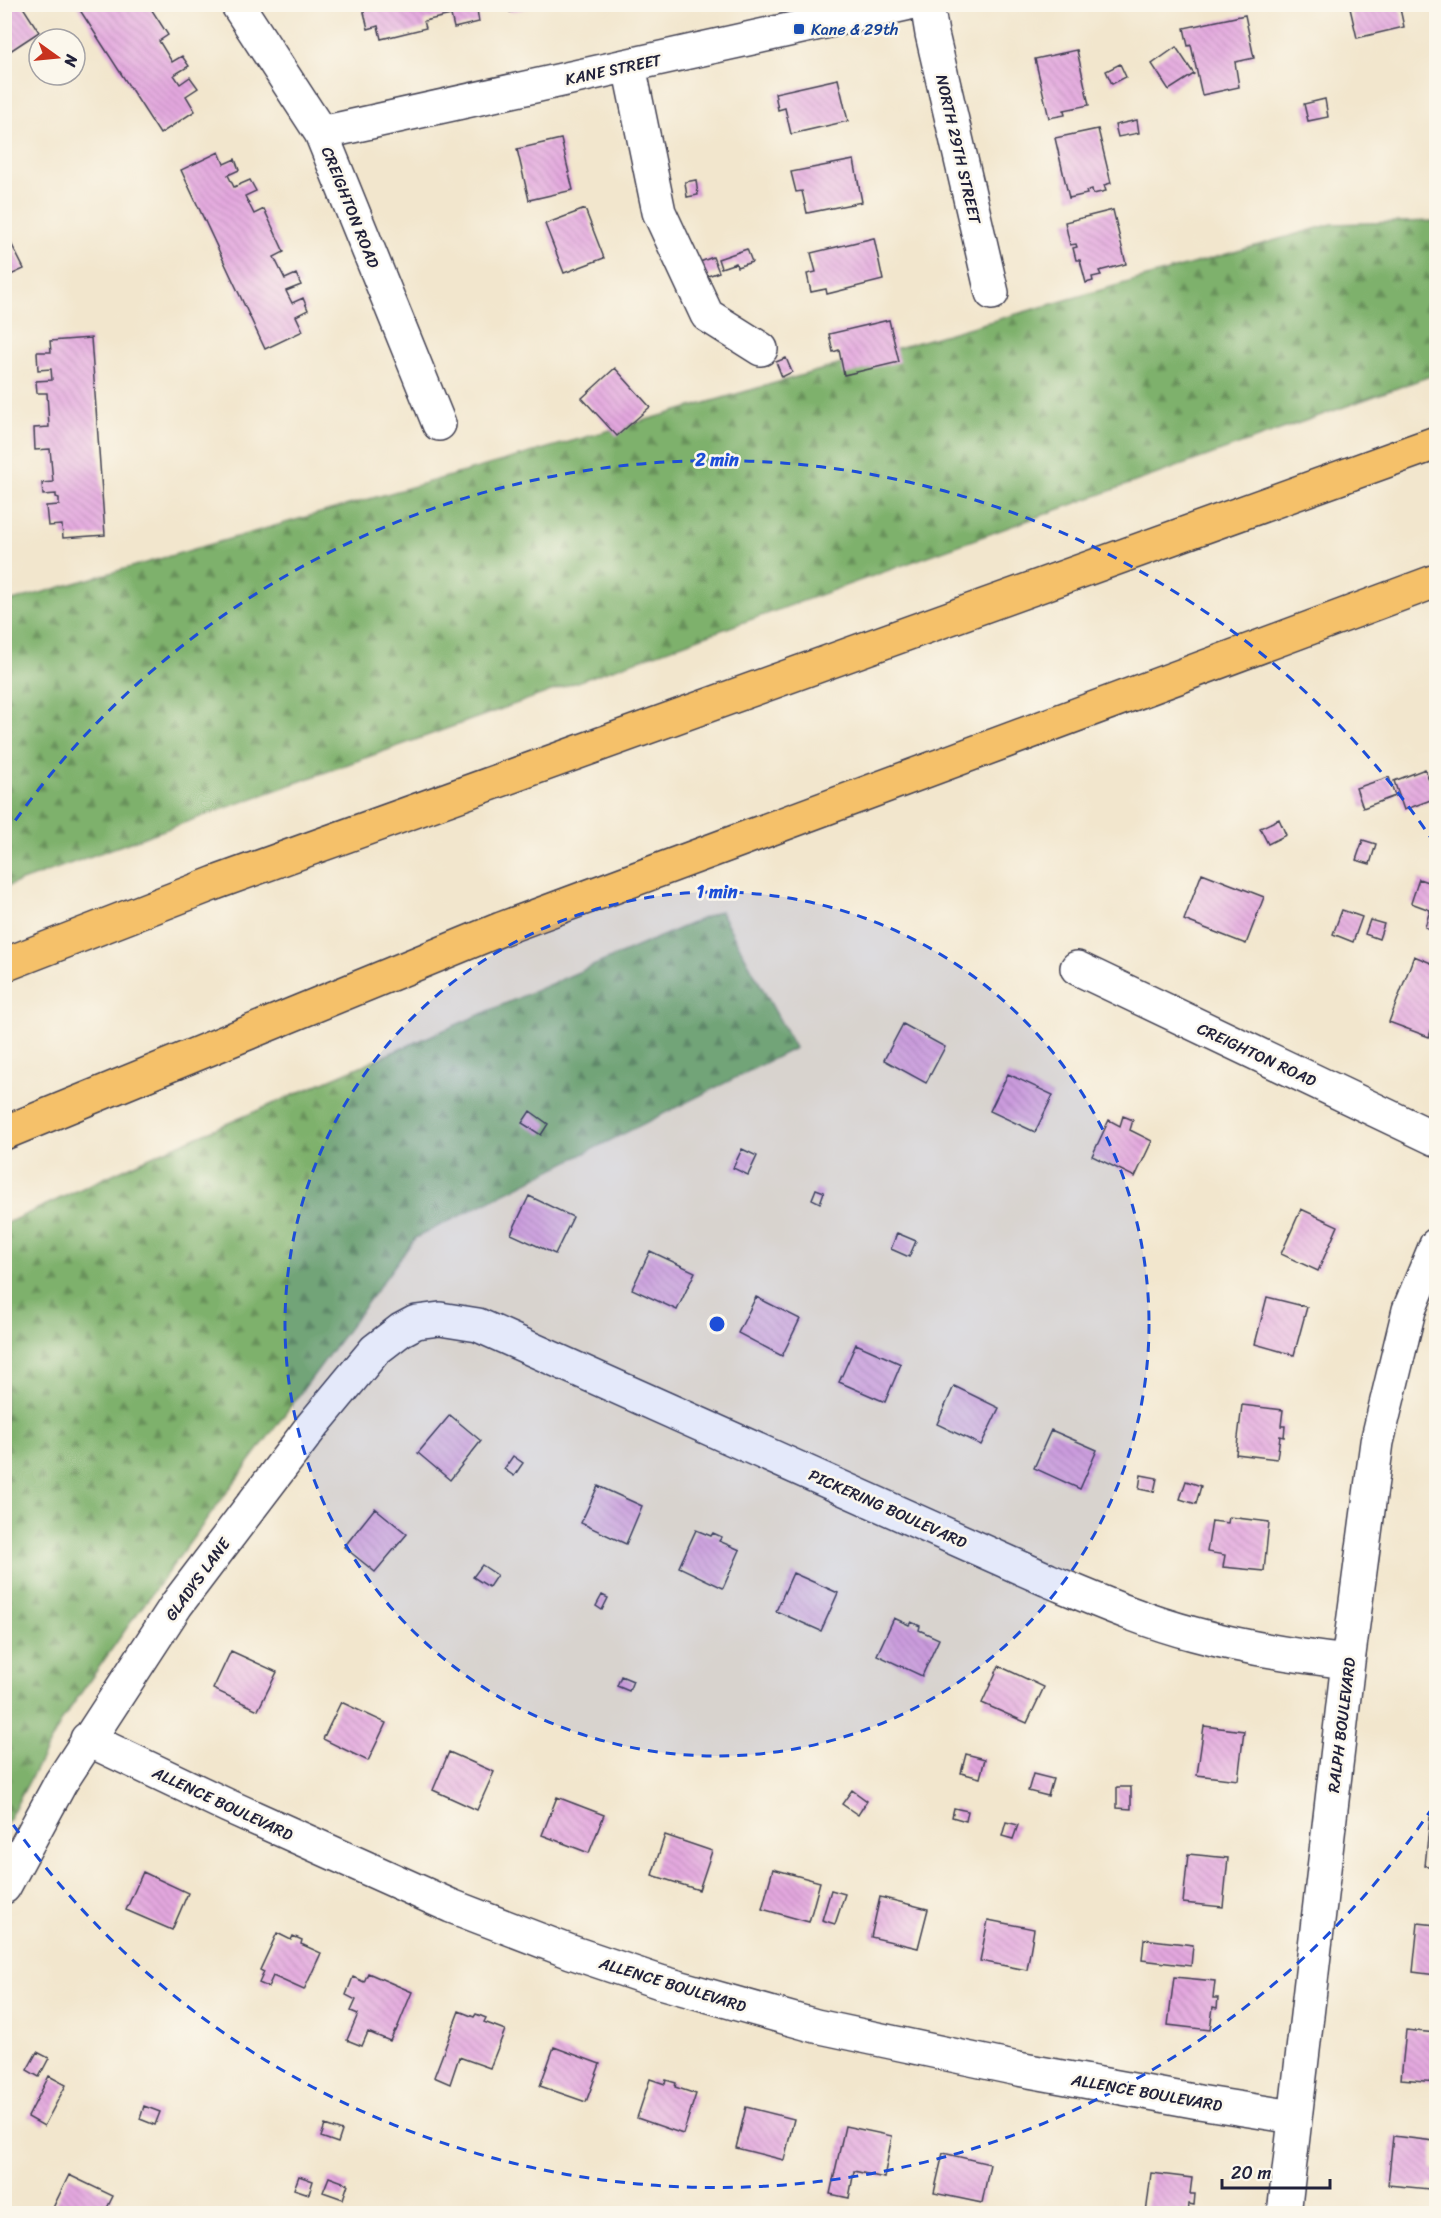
<svg xmlns="http://www.w3.org/2000/svg" width="1441" height="2218" font-family="Sriracha,sans-serif">
<style>
.forest{fill:url(#forest-firs);stroke:#506a54;stroke-width:1.5}
.building{fill:url(#building-back-hatch)}
.lines{fill:none;stroke-linecap:round;stroke-linejoin:round}
.minor-casing{stroke:#413f51;stroke-width:36}
.highway-casing{stroke:#413f51;stroke-width:36}
.minor{stroke:#fff;stroke-width:33}
.highway{stroke:#f5c16b;stroke-width:33}
.ring{fill:none;stroke:#1d4ed8;stroke-width:3;stroke-dasharray:10 8}
.transit-dot{fill:#1a4fb4;stroke:#fbf7ec;stroke-width:2}
.labels{text-anchor:middle;stroke-width:5;stroke-linejoin:round;paint-order:stroke}
.transit-label{font-size:16px;fill:#164399;stroke:#fbf7ec;text-anchor:start}
.street-label{font-size:16px;fill:#22223b;stroke:#fbf7ec}
.centre{fill:#1d4ed8;stroke:#fbf7ec;stroke-width:3}
.ring-label{font-size:18px;text-anchor:middle;font-weight:bold;fill:#1d4ed8;stroke:#fbf7ec;stroke-width:5;stroke-linejoin:round;paint-order:stroke}
</style>
<defs>
<pattern id="forest-firs" width="22" height="20" patternUnits="userSpaceOnUse" patternTransform="scale(1.5)"><rect width="22" height="20" fill="#7eb16c"/><path d="M5 1l3.5 6h-7zM16 11l3.5 6h-7z" fill="#67905a"/></pattern>
<pattern id="building-back-hatch" width="6" height="6" patternUnits="userSpaceOnUse" patternTransform="scale(1.5)"><rect width="6" height="6" fill="#e3a7de"/><path d="M-1 5l2 2M0 0l6 6M5-1l2 2" fill="none" stroke="#c28fbf"/></pattern>
</defs>
<rect width="100%" height="100%" fill="#fbf7ec"/>
<filter id="ink" filterUnits="userSpaceOnUse"><feTurbulence type="fractalNoise" baseFrequency=".0167" numOctaves="2"/><feDisplacementMap in="SourceGraphic" scale="12" xChannelSelector="R" yChannelSelector="G"/><feConvolveMatrix kernelMatrix="1 2 1 2 8 2 1 2 1" color-interpolation-filters="sRGB"/></filter>
<filter id="wash" filterUnits="userSpaceOnUse"><feTurbulence type="fractalNoise" baseFrequency=".008" numOctaves="4" result="noise"/><feDisplacementMap in="SourceGraphic" scale="24" xChannelSelector="R" yChannelSelector="G"/><feGaussianBlur stdDeviation="1.35" result="paint"/><feColorMatrix in="noise" values="0 0 0 0 0 0 0 0 0 0 0 0 0 0 0 0 0 1.4 0 .05"/><feComposite in="paint" operator="in"/></filter>
<g filter="url(#wash)">
<rect width="100%" height="100%" fill="#f2e6cd"/>
<path class="forest" d="M 1436,221 L 1436,374 L 5,887 L 5,603 L 1332,224 Z
M 720,911 L 795,1048 L 415,1238 L 128,1626 L 64,1717 L 5,1826 L 5,1224 L 152,1156 Z"/>
<g id="blocks">
<path class="building" d="M 4,4 L 21,4 L 39,32 L 4,55 Z
M 76,4 L 148,4 L 168,35 L 159,41 L 172,62 L 182,56 L 189,66 L 174,75 L 180,84 L 190,77 L 198,88 L 186,96 L 195,111 L 160,134 Z
M 362,4 L 495,4 L 495,5 L 477,10 L 479,22 L 454,28 L 451,15 L 424,21 L 426,28 L 381,39 L 378,26 L 368,29 Z
M 508,4 L 539,4 L 539,5 L 510,12 Z
M 1349,4 L 1399,4 L 1404,27 L 1357,38 Z
M 1245,15 L 1254,58 L 1235,62 L 1239,87 L 1202,95 L 1191,45 L 1188,46 L 1184,28 Z
M 1176,47 L 1194,74 L 1169,90 L 1152,64 Z
M 1077,50 L 1089,105 L 1064,110 L 1065,115 L 1049,118 L 1035,59 Z
M 1120,64 L 1126,77 L 1112,84 L 1106,71 Z
M 838,79 L 848,121 L 791,134 L 785,108 L 778,110 L 775,93 Z
M 1325,99 L 1328,117 L 1308,121 L 1304,104 Z
M 1137,120 L 1139,133 L 1118,137 L 1115,125 Z
M 1098,129 L 1111,183 L 1104,185 L 1106,191 L 1093,194 L 1092,189 L 1086,191 L 1087,194 L 1069,198 L 1055,138 Z
M 561,139 L 573,190 L 529,200 L 517,149 Z
M 219,152 L 224,164 L 235,159 L 239,170 L 228,175 L 234,187 L 250,180 L 256,191 L 245,196 L 254,214 L 264,209 L 284,252 L 274,257 L 285,279 L 296,274 L 301,285 L 286,291 L 292,303 L 303,298 L 308,310 L 296,316 L 303,331 L 265,349 L 181,170 Z
M 854,160 L 862,202 L 807,213 L 802,191 L 796,192 L 791,172 Z
M 696,180 L 698,195 L 687,197 L 685,182 Z
M 585,209 L 604,258 L 564,273 L 545,224 Z
M 1113,210 L 1126,264 L 1099,271 L 1101,275 L 1092,277 L 1093,281 L 1086,283 L 1080,260 L 1076,260 L 1073,248 L 1077,247 L 1076,244 L 1070,245 L 1065,222 Z
M 4,229 L 24,269 L 4,278 Z
M 874,238 L 883,280 L 827,294 L 826,289 L 811,292 L 807,274 L 816,272 L 811,253 Z
M 747,249 L 752,262 L 737,267 L 736,263 L 721,268 L 718,259 Z
M 713,257 L 719,272 L 705,277 L 700,262 Z
M 889,320 L 899,362 L 844,375 L 839,350 L 833,352 L 829,334 Z
M 91,338 L 105,535 L 63,538 L 62,525 L 48,526 L 46,506 L 59,505 L 59,498 L 56,497 L 56,494 L 43,495 L 42,483 L 53,482 L 50,449 L 35,450 L 34,428 L 49,427 L 47,393 L 37,393 L 36,381 L 52,380 L 51,369 L 38,370 L 37,352 L 51,352 L 50,341 Z
M 786,358 L 792,372 L 782,377 L 776,362 Z
M 615,368 L 650,407 L 617,436 L 582,398 Z
M 1425,769 L 1436,798 L 1404,810 L 1394,781 Z
M 1389,777 L 1395,796 L 1363,808 L 1356,788 Z
M 1279,819 L 1286,835 L 1268,844 L 1260,828 Z
M 1363,840 L 1376,844 L 1370,864 L 1356,860 Z
M 1202,873 L 1264,897 L 1246,944 L 1184,920 Z
M 1419,879 L 1436,885 L 1436,932 L 1425,927 L 1430,910 L 1411,903 Z
M 1342,910 L 1362,917 L 1353,942 L 1333,934 Z
M 1370,920 L 1384,924 L 1379,939 L 1365,934 Z
M 1414,956 L 1436,965 L 1436,1016 L 1429,1037 L 1389,1022 Z
M 903,1024 L 945,1047 L 926,1083 L 884,1060 Z
M 1008,1074 L 1053,1095 L 1035,1132 L 990,1111 Z
M 530,1111 L 548,1124 L 541,1135 L 522,1123 Z
M 1123,1116 L 1133,1120 L 1130,1130 L 1152,1141 L 1135,1177 L 1092,1156 L 1109,1120 L 1120,1126 Z
M 742,1149 L 757,1156 L 748,1175 L 733,1168 Z
M 816,1189 L 824,1192 L 820,1203 L 812,1199 Z
M 529,1196 L 573,1217 L 555,1254 L 511,1234 Z
M 1301,1209 L 1338,1226 L 1318,1271 L 1281,1254 Z
M 897,1233 L 916,1241 L 909,1257 L 891,1249 Z
M 650,1251 L 695,1272 L 677,1310 L 632,1289 Z
M 756,1297 L 800,1319 L 782,1356 L 738,1333 Z
M 1267,1297 L 1307,1307 L 1294,1355 L 1255,1344 Z
M 856,1344 L 901,1364 L 885,1402 L 839,1382 Z
M 954,1386 L 999,1408 L 981,1445 L 937,1424 Z
M 1242,1405 L 1283,1410 L 1281,1426 L 1285,1426 L 1284,1437 L 1280,1436 L 1277,1459 L 1236,1454 Z
M 450,1415 L 481,1441 L 450,1480 L 418,1453 Z
M 1051,1430 L 1097,1450 L 1080,1489 L 1034,1468 Z
M 513,1456 L 523,1463 L 514,1476 L 504,1469 Z
M 1141,1475 L 1157,1478 L 1154,1492 L 1139,1489 Z
M 1186,1481 L 1201,1486 L 1196,1504 L 1180,1499 Z
M 598,1486 L 642,1506 L 626,1544 L 581,1523 Z
M 375,1508 L 407,1534 L 375,1572 L 344,1547 Z
M 1229,1517 L 1269,1522 L 1264,1571 L 1223,1567 L 1225,1555 L 1207,1552 L 1212,1521 L 1228,1523 Z
M 696,1530 L 711,1536 L 713,1533 L 722,1537 L 719,1541 L 740,1550 L 723,1588 L 679,1567 Z
M 482,1565 L 497,1575 L 489,1587 L 473,1577 Z
M 793,1573 L 838,1593 L 821,1631 L 776,1611 Z
M 602,1595 L 608,1598 L 602,1610 L 596,1606 Z
M 894,1618 L 909,1625 L 911,1622 L 920,1626 L 919,1630 L 939,1639 L 922,1676 L 877,1655 Z
M 231,1651 L 277,1672 L 258,1710 L 213,1689 Z
M 999,1666 L 1044,1687 L 1027,1723 L 982,1703 Z
M 621,1676 L 633,1681 L 629,1691 L 617,1686 Z
M 341,1702 L 386,1723 L 368,1761 L 323,1739 Z
M 1204,1726 L 1244,1731 L 1238,1780 L 1197,1775 Z
M 449,1752 L 494,1772 L 477,1810 L 433,1790 Z
M 966,1754 L 985,1759 L 980,1778 L 961,1773 Z
M 1033,1774 L 1053,1779 L 1048,1796 L 1028,1791 Z
M 1117,1787 L 1131,1787 L 1131,1809 L 1117,1808 Z
M 852,1790 L 867,1801 L 858,1815 L 842,1804 Z
M 557,1797 L 604,1815 L 589,1853 L 542,1835 Z
M 954,1808 L 968,1811 L 966,1821 L 952,1817 Z
M 1430,1817 L 1436,1818 L 1436,1867 L 1425,1866 Z
M 1006,1822 L 1018,1825 L 1013,1839 L 1002,1836 Z
M 665,1835 L 712,1851 L 699,1890 L 652,1875 Z
M 1188,1854 L 1228,1858 L 1223,1907 L 1183,1903 Z
M 773,1869 L 820,1882 L 809,1922 L 762,1909 Z
M 143,1872 L 188,1893 L 172,1930 L 126,1910 Z
M 831,1890 L 845,1894 L 835,1924 L 822,1920 Z
M 880,1897 L 928,1909 L 918,1948 L 871,1937 Z
M 988,1920 L 1034,1929 L 1027,1970 L 980,1961 Z
M 1418,1923 L 1436,1925 L 1436,1975 L 1413,1972 Z
M 277,1933 L 291,1940 L 293,1936 L 302,1940 L 301,1944 L 321,1953 L 304,1990 L 273,1976 L 268,1987 L 259,1983 L 264,1972 L 260,1970 Z
M 1144,1939 L 1193,1945 L 1191,1966 L 1142,1960 Z
M 368,1973 L 412,1992 L 396,2031 L 395,2030 L 390,2041 L 368,2032 L 362,2046 L 347,2040 L 358,2014 L 351,2011 L 356,2000 L 346,1995 L 353,1977 L 364,1982 Z
M 1174,1977 L 1215,1981 L 1213,1998 L 1218,1998 L 1217,2008 L 1213,2007 L 1210,2030 L 1168,2025 Z
M 459,2011 L 474,2017 L 476,2014 L 486,2018 L 484,2022 L 505,2030 L 490,2068 L 459,2057 L 450,2084 L 434,2077 Z
M 1406,2030 L 1436,2033 L 1436,2082 L 1401,2079 Z
M 554,2047 L 600,2064 L 586,2102 L 540,2086 Z
M 37,2052 L 49,2058 L 39,2077 L 27,2070 Z
M 49,2076 L 66,2085 L 44,2126 L 28,2117 Z
M 650,2079 L 665,2084 L 666,2080 L 676,2083 L 675,2087 L 696,2094 L 683,2134 L 637,2118 Z
M 144,2106 L 160,2112 L 155,2125 L 140,2119 Z
M 746,2107 L 794,2119 L 784,2160 L 736,2148 Z
M 325,2125 L 342,2131 L 338,2143 L 321,2137 Z
M 845,2126 L 892,2136 L 884,2178 L 854,2171 L 849,2198 L 830,2194 Z
M 1393,2136 L 1434,2141 L 1431,2169 L 1436,2170 L 1436,2185 L 1429,2184 L 1429,2189 L 1388,2185 Z
M 943,2153 L 990,2164 L 982,2203 L 934,2193 Z
M 1151,2173 L 1192,2178 L 1190,2194 L 1195,2194 L 1194,2205 L 1189,2204 L 1188,2214 L 1146,2214 Z
M 69,2175 L 113,2196 L 104,2214 L 55,2214 L 51,2212 Z
M 299,2176 L 313,2181 L 309,2194 L 294,2189 Z
M 329,2177 L 348,2184 L 343,2199 L 323,2192 Z"/>
</g>
</g>
<g filter="url(#ink)">
<use href="#blocks" fill-opacity="0" stroke="#413f51" stroke-width="1.5"/>
<g class="lines">
<defs>
<path id="minor" d="M 237,4 L 321,133 L 439,424
M 927,4 L 932,34 L 992,293
M 629,66 L 659,212 L 707,315 L 761,349
M 321,133 L 906,4
M 1077,968 L 1436,1139
M 87,1739 L 228,1806 L 451,1906 L 571,1952 L 660,1982 L 816,2026 L 1018,2069 L 1199,2102 L 1294,2117
M 4,1887 L 61,1782 L 177,1604 L 312,1426 L 375,1350 L 401,1330 L 416,1322 L 440,1319 L 478,1325 L 1048,1580 C 1096,1600 1144,1621 1194,1634 C 1245,1648 1296,1656 1348,1662
M 1284,2214 L 1348,1662 L 1377,1442 L 1409,1310 L 1436,1245"/>
<path id="highway" d="M 4,965 L 215,883 L 1436,443
M 4,1133 L 501,929 L 1436,581"/>
</defs>
<use href="#minor" class="minor-casing"/>
<use href="#highway" class="highway-casing"/>
<use href="#minor" class="minor"/>
<use href="#highway" class="highway"/>
</g>
</g>
<circle cx="717" cy="1324" r="432" fill="#1d4ed8" fill-opacity=".12"/>
<g class="ring">
<circle cx="717" cy="1324" r="432"/>
<path d="M1433 1807A864 864 0 0 1 5 1813M5 835A864 864 0 0 1 1433 841"/>
</g>
<rect class="transit-dot" x="793" y="23" width="12" height="12" rx="3"/>
<g class="labels">
<g class="transit-label">
<text x="811" y="35">Kane &amp; 29th</text>
</g>
<g class="street-label">
<text transform="translate(613 69) rotate(-12)" y="6">KANE STREET</text>
<text transform="translate(959 149) rotate(77)" y="6">NORTH 29TH STREET</text>
<text transform="translate(351 207) rotate(68)" y="6">CREIGHTON ROAD</text>
<text transform="translate(1257 1054) rotate(25)" y="6">CREIGHTON ROAD</text>
<text transform="translate(888 1508) rotate(24)" y="6">PICKERING BOULEVARD</text>
<text transform="translate(197 1579) rotate(-54)" y="6">GLADYS LANE</text>
<text transform="translate(1341 1725) rotate(-83)" y="6">RALPH BOULEVARD</text>
<text transform="translate(223 1803) rotate(25)" y="6">ALLENCE BOULEVARD</text>
<text transform="translate(673 1984) rotate(17)" y="6">ALLENCE BOULEVARD</text>
<text transform="translate(1147 2092) rotate(10)" y="6">ALLENCE BOULEVARD</text>
</g>
</g>
<circle cx="717" cy="1324" r="9" class="centre"/>
<g class="ring-label">
<text x="717" y="466">2 min</text>
<text x="717" y="898">1 min</text>
</g>
<rect width="1441" height="2218" fill="none" stroke="#fbf7ec" stroke-width="24"/>
<g transform="translate(57 57) rotate(105)"><circle r="28" fill="#fbf7ec" stroke="#a4a2a5" stroke-width="1.5"/>
<path d="M0-4.5L10 22L0 15L-10 22Z" fill="#c8321e"/>
<text y="-9" font-size="16" font-weight="bold" text-anchor="middle" fill="#22223b">N</text>
</g>
<path d="M1222 2179v9h108v-9" fill="none" stroke="#22223b" stroke-width="3"/>
<text x="1231" y="2179" font-size="18" fill="#22223b" stroke="#fbf7ec" stroke-width="4.5" paint-order="stroke">20 m</text>
</svg>
